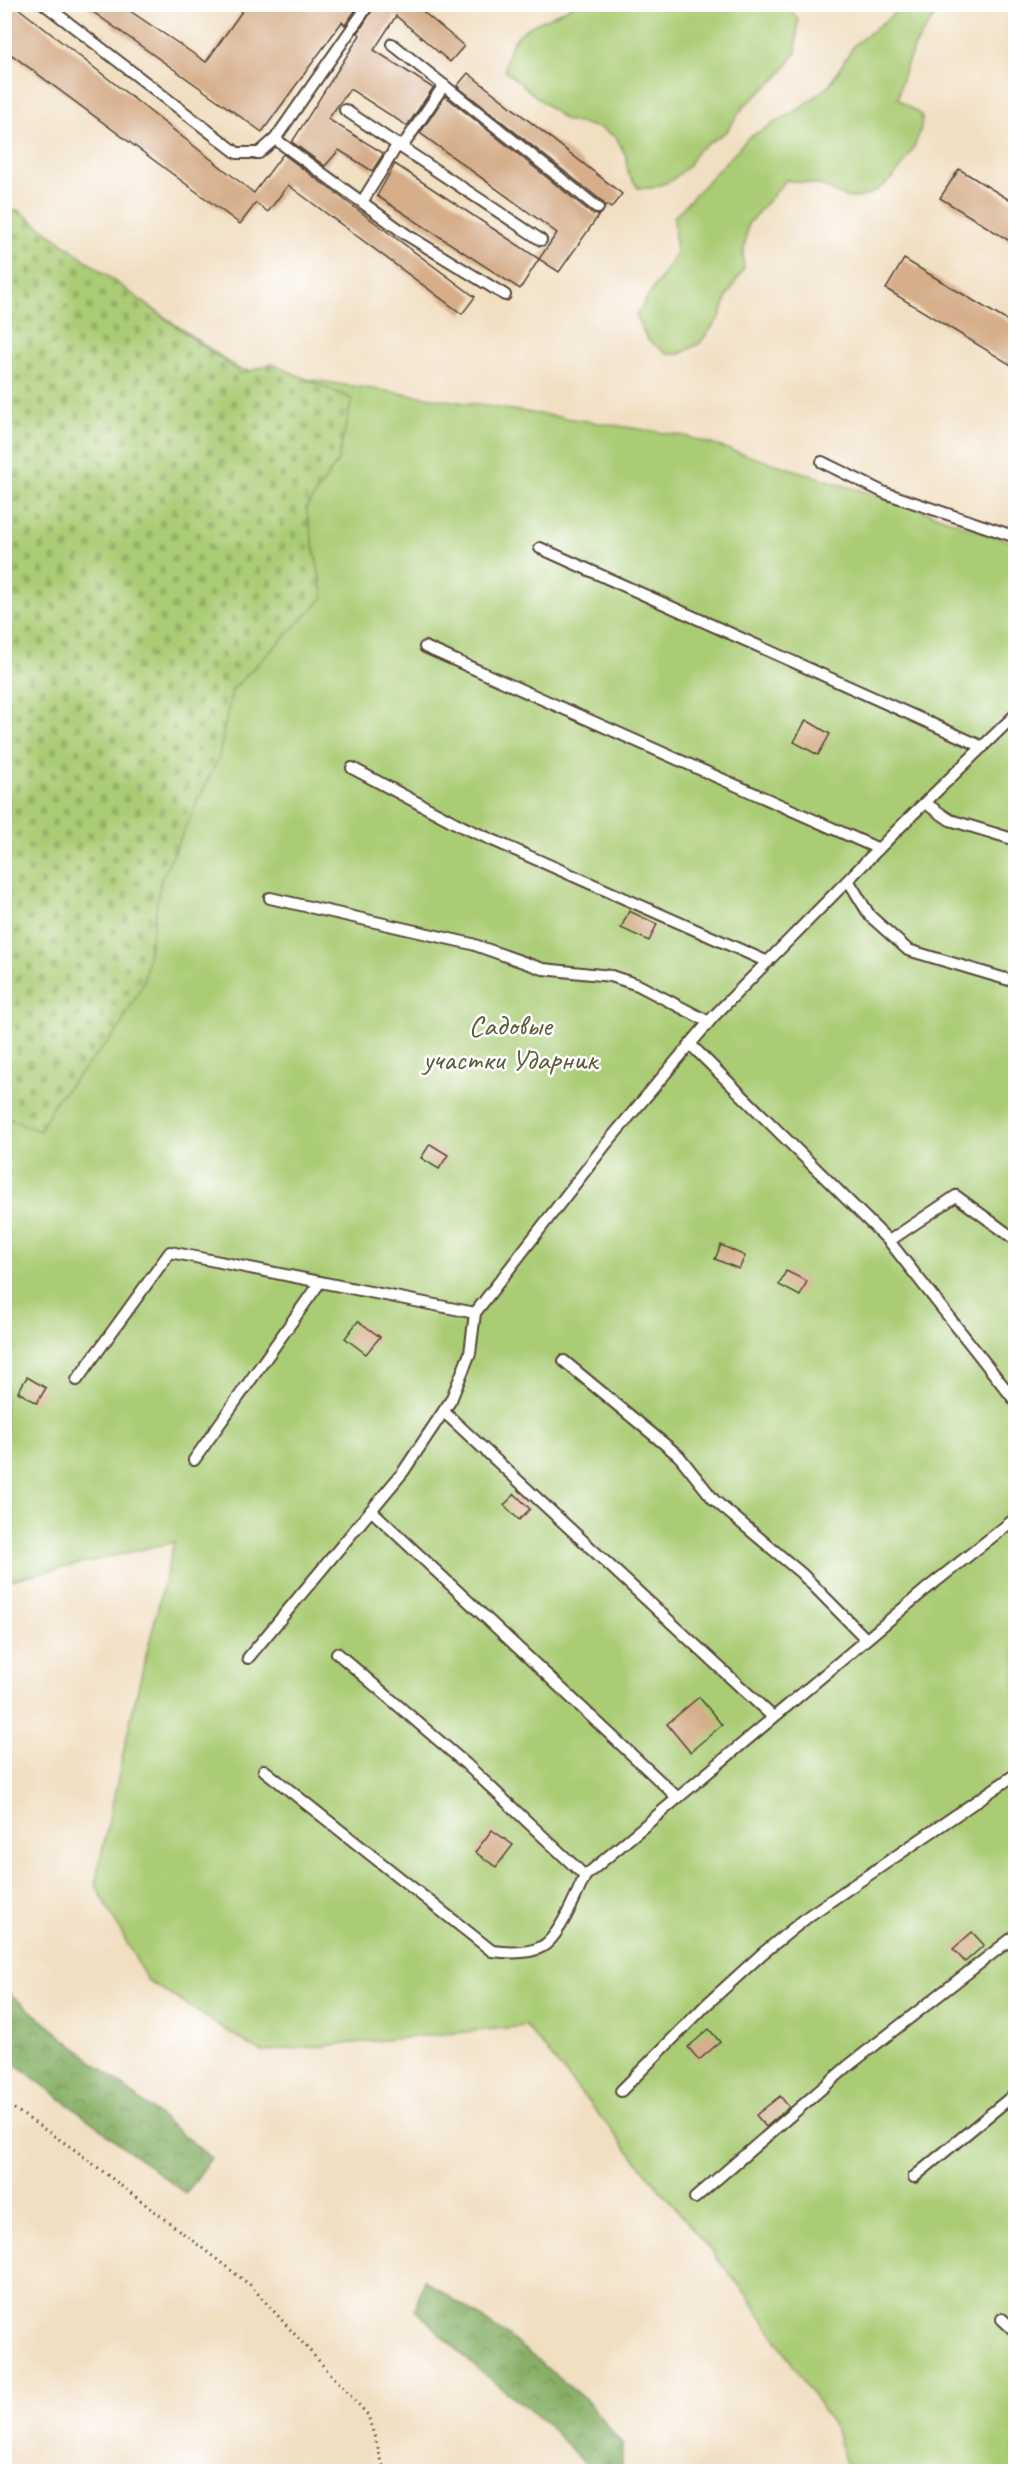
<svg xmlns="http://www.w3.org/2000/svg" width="1020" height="2476" font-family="Caveat,sans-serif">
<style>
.green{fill:#aacc75;stroke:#727b4a;stroke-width:1.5}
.forest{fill:url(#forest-crowns);stroke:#616d42;stroke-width:1.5}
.cemetery{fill:url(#cemetery-stones);stroke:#727b4a;stroke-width:1.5}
.building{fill:#d6ae8a}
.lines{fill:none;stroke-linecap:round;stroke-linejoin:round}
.service-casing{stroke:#564537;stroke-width:14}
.path{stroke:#564537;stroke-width:3;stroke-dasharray:1.5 4.5;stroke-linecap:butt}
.service{stroke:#fff;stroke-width:10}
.labels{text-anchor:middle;stroke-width:5;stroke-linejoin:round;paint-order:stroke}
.park-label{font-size:30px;fill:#5c5b38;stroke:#fff}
</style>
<defs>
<pattern id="forest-crowns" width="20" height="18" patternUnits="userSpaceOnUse" patternTransform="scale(1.5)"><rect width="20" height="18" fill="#87b066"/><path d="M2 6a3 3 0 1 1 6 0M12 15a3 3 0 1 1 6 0" fill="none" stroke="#708f53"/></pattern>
<pattern id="cemetery-stones" width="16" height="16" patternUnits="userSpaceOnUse" patternTransform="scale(1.5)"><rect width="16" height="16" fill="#aacc75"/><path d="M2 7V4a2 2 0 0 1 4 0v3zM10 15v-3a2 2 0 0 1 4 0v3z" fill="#93af65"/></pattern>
</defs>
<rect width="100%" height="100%" fill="#fff"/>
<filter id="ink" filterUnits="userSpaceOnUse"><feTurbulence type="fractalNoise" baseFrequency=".0167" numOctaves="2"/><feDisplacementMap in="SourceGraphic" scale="12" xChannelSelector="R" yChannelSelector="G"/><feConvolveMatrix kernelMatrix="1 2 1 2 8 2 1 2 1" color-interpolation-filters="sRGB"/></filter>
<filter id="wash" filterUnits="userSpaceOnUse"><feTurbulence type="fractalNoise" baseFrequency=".008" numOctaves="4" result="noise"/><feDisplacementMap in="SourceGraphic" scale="24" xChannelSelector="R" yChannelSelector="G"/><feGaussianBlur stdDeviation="1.35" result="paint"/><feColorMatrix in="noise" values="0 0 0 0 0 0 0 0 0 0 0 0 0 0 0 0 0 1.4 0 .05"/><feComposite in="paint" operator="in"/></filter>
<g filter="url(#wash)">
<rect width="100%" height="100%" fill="#f1dfc2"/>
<path class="green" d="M 575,4 L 787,5 L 798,19 L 796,53 L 778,77 L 743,107 L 727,131 L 697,151 L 688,166 L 671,181 L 652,188 L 638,188 L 628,173 L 626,156 L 616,137 L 600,128 L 565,120 L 505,71 C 508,23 541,26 575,4 Z
M 901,5 L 944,5 C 920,33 903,62 898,99 L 922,116 C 922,148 887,197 853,198 C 841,198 832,190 823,186 C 811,183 798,182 786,180 L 748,224 L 743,256 L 744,268 L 727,296 L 720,317 L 700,343 L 680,354 L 667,354 L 647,339 L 636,315 L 676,254 L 674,217 L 748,138 L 799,109 L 829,86 L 854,45 L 891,16 Z
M 20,216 L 239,369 L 685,436 L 901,503 L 1015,543 L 1015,2471 L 848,2471 L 836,2430 L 747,2295 L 526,2026 L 261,2052 L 147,1980 L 95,1884 L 132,1713 L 174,1542 L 5,1581 L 4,220 Z"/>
<path class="forest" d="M 4,1989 L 211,2158 L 186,2194 L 5,2056 Z
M 424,2280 L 507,2335 L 588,2402 L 622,2444 L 622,2471 L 596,2471 L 588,2467 L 547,2424 L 473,2365 L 415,2309 Z"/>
<path class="cemetery" d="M 18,210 L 241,374 L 272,364 L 352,399 L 338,461 L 306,508 L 324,597 L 232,690 L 219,756 L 161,880 L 144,981 L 119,1029 L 54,1103 L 40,1131 L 4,1117 L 4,211 Z"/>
<g id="blocks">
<path class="building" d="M 4,4 L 13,4 L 254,193 L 283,154 L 475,297 L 462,314 L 288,185 L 268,212 L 256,203 L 240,224 L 4,49 Z
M 82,4 L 134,4 L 130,11 L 206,62 L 247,4 L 360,4 L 345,25 L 342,22 L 262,132 Z
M 376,4 L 414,4 L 464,46 L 450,62 L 396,16 L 374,50 L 433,88 L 407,126 L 350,89 L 328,119 L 383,153 L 382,156 L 372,171 L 339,150 L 325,166 L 292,142 L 360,35 L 358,33 Z
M 468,73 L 622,194 L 611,208 L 607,205 L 605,207 L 603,202 L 457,86 Z
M 445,96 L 593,214 L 599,215 L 559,272 L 539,259 L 557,233 L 420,133 Z
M 395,164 L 539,259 L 520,289 L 377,196 Z
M 959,169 L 1016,204 L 1016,245 L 940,198 Z
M 904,259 L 1016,326 L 1016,368 L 886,289 Z
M 806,720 L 830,734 L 818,755 L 794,742 Z
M 629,911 L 657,924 L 649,941 L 621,928 Z
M 430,1144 L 448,1155 L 439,1169 L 421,1158 Z
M 721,1245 L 745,1256 L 739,1269 L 715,1259 Z
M 786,1271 L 807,1281 L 800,1296 L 779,1285 Z
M 358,1321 L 380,1337 L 366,1354 L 345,1338 Z
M 27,1377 L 46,1388 L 37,1403 L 18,1392 Z
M 515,1494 L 530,1509 L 519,1520 L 504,1505 Z
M 699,1697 L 722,1725 L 690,1752 L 667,1724 Z
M 492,1830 L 513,1845 L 496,1867 L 475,1852 Z
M 972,1932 L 984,1945 L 965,1962 L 953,1949 Z
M 709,2029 L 720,2042 L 699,2060 L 688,2047 Z
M 780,2096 L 789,2107 L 766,2127 L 756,2115 Z"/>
</g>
</g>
<g filter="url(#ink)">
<use href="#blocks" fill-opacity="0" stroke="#564537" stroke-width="1.5"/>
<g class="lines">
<defs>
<path id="service" d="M 44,4 L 237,153 L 259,153 L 275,139
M 369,4 L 275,139 L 407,235 L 505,295
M 392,44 L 598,208
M 345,110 L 541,240
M 402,147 L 444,85
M 362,202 L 398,144
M 822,462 L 885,493 L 1016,537
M 540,548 L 983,747
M 425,647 L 879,849
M 352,768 L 463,827 L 768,962
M 925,803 L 950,820 L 1016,840
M 848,880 L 870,916 L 908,950 L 1016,982
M 270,898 L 472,944 L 543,969 L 611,976 L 638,985 L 709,1022
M 690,1044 L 889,1241 L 1016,1402
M 889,1241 L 956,1196 L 1016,1240
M 564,1361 L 679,1456 L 714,1500 L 801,1573 L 866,1639
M 77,1380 L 170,1252 L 475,1313 L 606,1144 L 714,1016 L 907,820 L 1016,714
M 444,1412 L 773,1717
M 194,1460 L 320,1282
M 371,1510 L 678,1798
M 337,1653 L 466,1764 L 585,1876
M 248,1658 L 403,1472 L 451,1400 L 470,1353 L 475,1313
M 264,1770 L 492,1951 C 508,1953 534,1955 547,1943 C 562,1930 576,1895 585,1876 L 925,1590 L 1016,1518
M 621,2091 L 707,2004 L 763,1953 L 810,1915 L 1016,1774
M 914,2177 L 1016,2093
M 695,2198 L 848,2066 L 1016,1935
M 1002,2319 L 1016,2332"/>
</defs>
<use href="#service" class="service-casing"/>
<path class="path" d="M 4,2102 L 75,2150 L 250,2285 L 368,2415 L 385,2472"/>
<use href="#service" class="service"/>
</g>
</g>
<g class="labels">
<g class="park-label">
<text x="510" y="1035">Садовые<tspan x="510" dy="34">участки Ударник</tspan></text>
</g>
</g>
<rect width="1020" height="2476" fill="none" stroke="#fff" stroke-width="24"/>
</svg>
